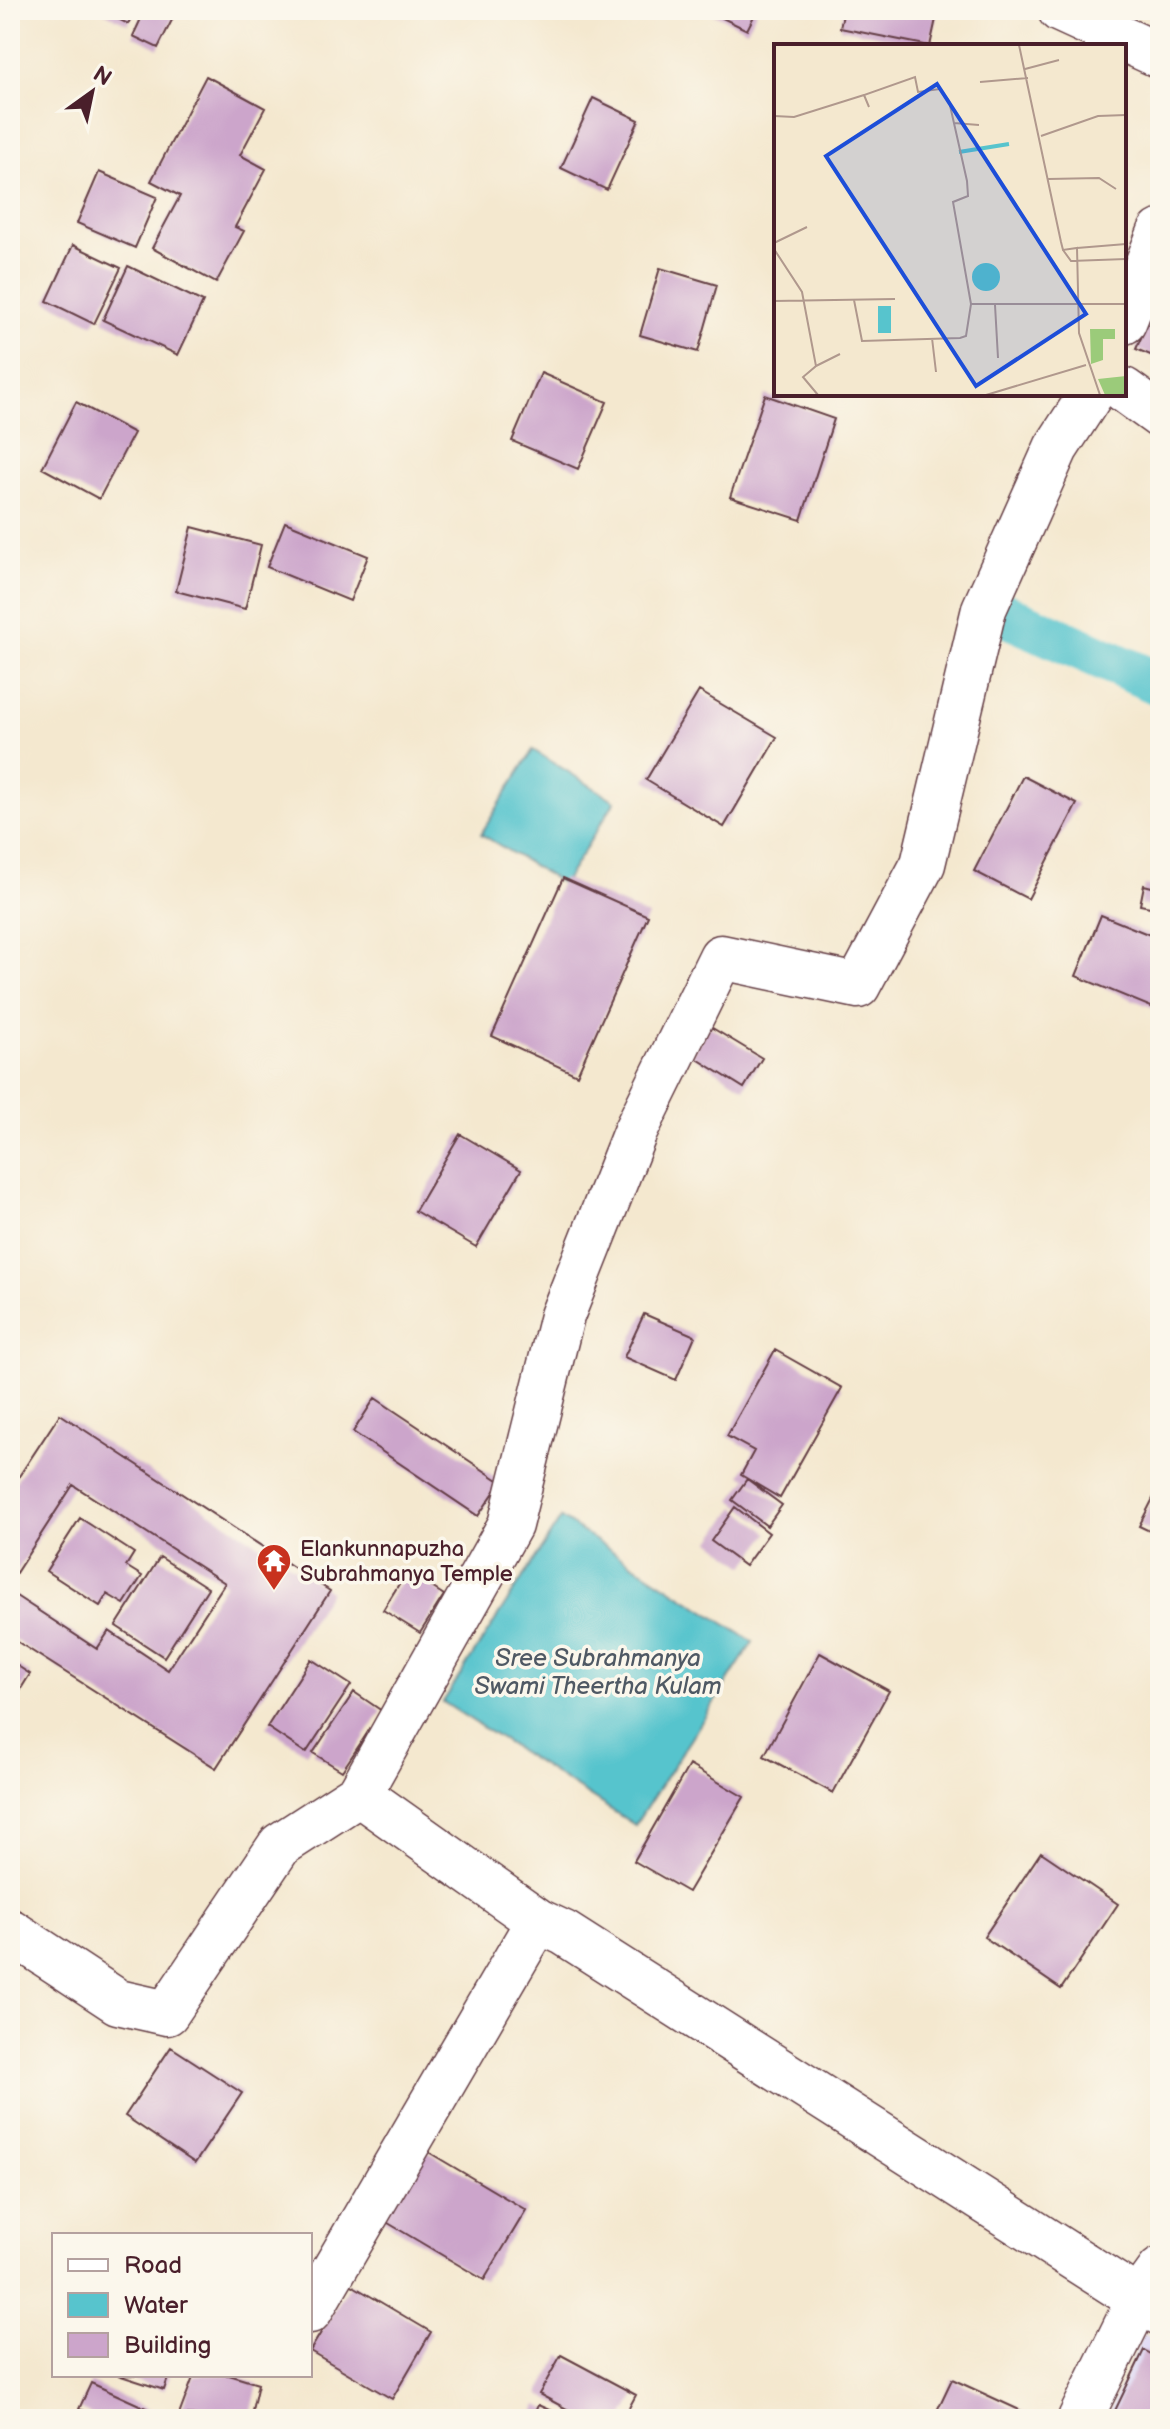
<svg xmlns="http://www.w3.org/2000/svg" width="1170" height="2429" font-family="'Balsamiq Sans',sans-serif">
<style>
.built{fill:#dbd6f7}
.water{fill:#57c4cd;stroke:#50727c;stroke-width:2}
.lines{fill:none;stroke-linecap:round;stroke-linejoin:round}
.canal{stroke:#57c4cd;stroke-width:44}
.building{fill:#cca5cb}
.minor-casing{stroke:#643d44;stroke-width:47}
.minor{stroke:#fff;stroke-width:44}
.labels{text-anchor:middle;stroke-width:7;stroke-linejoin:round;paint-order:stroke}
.poi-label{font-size:22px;fill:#4a1f2b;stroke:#fbf7ec;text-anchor:start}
.water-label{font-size:24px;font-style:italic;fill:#4f5964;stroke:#fbf7ec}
.inset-river{fill:none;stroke:#57c4cd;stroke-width:4}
.inset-road{fill:none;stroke:#b0988d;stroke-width:2}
.view{fill:#1d4ed8;fill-opacity:0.15;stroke:#1d4ed8;stroke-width:4}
.inset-edge{fill:none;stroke:#4a1f2b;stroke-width:4}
</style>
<rect width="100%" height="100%" fill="#fbf7ec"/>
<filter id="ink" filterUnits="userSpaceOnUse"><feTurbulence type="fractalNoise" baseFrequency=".0125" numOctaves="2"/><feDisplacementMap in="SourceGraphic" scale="16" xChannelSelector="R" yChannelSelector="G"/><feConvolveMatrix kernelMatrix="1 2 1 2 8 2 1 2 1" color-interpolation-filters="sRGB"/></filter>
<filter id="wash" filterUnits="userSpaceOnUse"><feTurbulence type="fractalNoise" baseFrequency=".006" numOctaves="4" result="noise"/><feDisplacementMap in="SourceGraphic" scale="32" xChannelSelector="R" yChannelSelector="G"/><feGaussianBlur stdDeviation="1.8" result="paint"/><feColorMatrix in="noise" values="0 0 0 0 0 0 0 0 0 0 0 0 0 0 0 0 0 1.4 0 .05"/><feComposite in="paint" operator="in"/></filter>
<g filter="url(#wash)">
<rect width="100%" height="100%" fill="#f4e8cf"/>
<path class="built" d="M 1144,2334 L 1160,2344 L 1160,2419 L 1106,2419 Z"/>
<path class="water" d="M 533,750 L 615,801 L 563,884 L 481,834 Z
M 561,1518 L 753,1642 L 635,1825 L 443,1702 Z"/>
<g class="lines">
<path class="canal" d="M 1003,614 L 1160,684"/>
</g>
<g id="blocks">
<path class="building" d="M 100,10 L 135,10 L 128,24 Z
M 145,10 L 177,10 L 158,48 L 133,36 Z
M 706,10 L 757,10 L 747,30 Z
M 844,10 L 938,10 L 930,46 L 840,28 Z
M 206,76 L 265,108 L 240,155 L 266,169 L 235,227 L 244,231 L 216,283 L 152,248 L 180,196 L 151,181 Z
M 593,98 L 639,120 L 607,190 L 561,168 Z
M 99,172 L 157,197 L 135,248 L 77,223 Z
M 73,245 L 121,268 L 94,324 L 47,301 Z
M 128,266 L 203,302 L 178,355 L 103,320 Z
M 660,268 L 717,285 L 698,352 L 640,335 Z
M 1157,302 L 1160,303 L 1160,359 L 1136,349 Z
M 541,373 L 607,402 L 578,469 L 512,441 Z
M 765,395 L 834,419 L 801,520 L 730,497 Z
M 76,402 L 134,433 L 99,499 L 42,468 Z
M 285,522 L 368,556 L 350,601 L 267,567 Z
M 192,527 L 261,545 L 245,609 L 176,591 Z
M 699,691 L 777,737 L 724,827 L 646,780 Z
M 1023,776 L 1077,804 L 1028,899 L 974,871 Z
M 563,878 L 648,916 L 577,1075 L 492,1036 Z
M 1144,885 L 1160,889 L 1160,909 L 1140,905 Z
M 1101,915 L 1160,939 L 1160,998 L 1156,1009 L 1076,976 Z
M 709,1026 L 762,1058 L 744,1088 L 691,1055 Z
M 460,1134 L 521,1170 L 476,1247 L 415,1211 Z
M 644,1314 L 695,1336 L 676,1380 L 624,1357 Z
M 775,1350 L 842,1388 L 780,1498 L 741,1475 L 754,1451 L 727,1436 Z
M 375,1398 L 501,1482 L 478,1516 L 353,1432 Z
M 60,1414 L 330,1591 L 216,1768 L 10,1637 L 10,1592 L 97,1649 L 109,1631 L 168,1670 L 225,1583 L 73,1485 L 10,1582 L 10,1490 Z
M 747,1479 L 782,1505 L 767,1526 L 732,1500 Z
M 1160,1485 L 1160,1536 L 1139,1526 Z
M 735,1507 L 769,1533 L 745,1566 L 711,1541 Z
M 80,1518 L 134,1553 L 126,1566 L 142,1576 L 124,1604 L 107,1594 L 100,1606 L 46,1571 Z
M 160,1557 L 208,1588 L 164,1657 L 116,1626 Z
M 407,1571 L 444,1595 L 420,1633 L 383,1610 Z
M 820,1653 L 889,1691 L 833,1793 L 764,1756 Z
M 311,1659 L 351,1685 L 306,1753 L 267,1727 Z
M 10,1661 L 30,1674 L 17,1695 L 10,1690 Z
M 354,1692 L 382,1711 L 342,1771 L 313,1753 Z
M 689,1765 L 744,1797 L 688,1892 L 634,1861 Z
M 1041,1852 L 1118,1904 L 1061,1989 L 984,1937 Z
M 171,2047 L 242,2093 L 195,2163 L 125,2116 Z
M 425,2150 L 526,2210 L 484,2280 L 383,2220 Z
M 350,2284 L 431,2332 L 392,2399 L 310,2351 Z
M 1144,2350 L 1160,2359 L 1160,2419 L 1111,2419 Z
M 561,2355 L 636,2395 L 623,2419 L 585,2419 L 539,2394 Z
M 118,2375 L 169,2375 L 164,2390 Z
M 194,2375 L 229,2375 L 258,2384 L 250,2419 L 179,2415 Z
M 952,2379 L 1026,2413 L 1023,2419 L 933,2419 Z
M 91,2383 L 170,2419 L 101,2419 L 79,2409 Z
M 538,2405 L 569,2419 L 532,2419 Z"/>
</g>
</g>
<g filter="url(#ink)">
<use href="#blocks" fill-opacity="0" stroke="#643d44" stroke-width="2"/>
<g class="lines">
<defs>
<path id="minor" d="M 1060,10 L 1160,56
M 1124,322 L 1160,232
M 1124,390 L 1160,416
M 359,1794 L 510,1525 L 562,1316 L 635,1132 L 721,957 L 858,986 L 923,864 L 984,609 L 1056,448 L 1091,394
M 10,1931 L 118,2002 L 167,2013 L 280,1845 L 359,1794 L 538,1921 L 564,1933 L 1160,2313
M 310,2311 L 538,1921
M 1080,2419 L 1139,2299 L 1160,2270"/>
</defs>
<use href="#minor" class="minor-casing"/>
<use href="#minor" class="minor"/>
</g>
</g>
<defs>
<symbol id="temple-pin" viewBox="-11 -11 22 30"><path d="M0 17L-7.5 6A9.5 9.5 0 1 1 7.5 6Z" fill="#c8321e" stroke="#fbf7ec"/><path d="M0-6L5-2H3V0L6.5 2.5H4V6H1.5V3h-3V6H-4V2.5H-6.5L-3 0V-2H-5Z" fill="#fff"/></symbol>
</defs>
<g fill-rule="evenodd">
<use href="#temple-pin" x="254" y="1541" width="40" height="54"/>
</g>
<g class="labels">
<g class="poi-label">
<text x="300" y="1556">Elankunnapuzha<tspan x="300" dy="25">Subrahmanya Temple</tspan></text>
</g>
<g class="water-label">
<text x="598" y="1666">Sree Subrahmanya<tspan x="598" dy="28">Swami Theertha Kulam</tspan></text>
</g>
</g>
<g transform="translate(774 44)">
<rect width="352" height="352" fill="#f4e8cf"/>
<path d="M 316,285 L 341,285 L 341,295 L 329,295 L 329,316 L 317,320 ZM 352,332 L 352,351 L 331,351 L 324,335 Z" fill="#9bcb7a"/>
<path d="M198 233a14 14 0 1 1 28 0a14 14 0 1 1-28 0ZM 104,262 L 117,262 L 117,289 L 104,289 Z" fill="#57c4cd"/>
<path class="inset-river" d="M 185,108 L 235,100"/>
<path class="inset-road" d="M 245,1 L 287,198 L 289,206 L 303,204 L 305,289 L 326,351M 251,25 L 285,16M 206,38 L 254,34M 95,63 L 90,51 L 141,33 L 144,48 L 166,45 L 175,57 L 193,137 L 194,152 L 179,158 L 197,260M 0,72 L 20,73 L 90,51M 180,79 L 205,81M 267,92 L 324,72 L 352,71M 274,135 L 325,134 L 342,145M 0,199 L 33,183M 303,204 L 352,200M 0,205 L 28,248 L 42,322 L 29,333 L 44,351M 289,206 L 297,217 L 352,215M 80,256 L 88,297 L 186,294 L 192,292 L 197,260 L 352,260M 0,257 L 121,255M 221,261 L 224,314M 158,294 L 162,328M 42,322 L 66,310M 212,351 L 312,321"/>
<path class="view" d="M 163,40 L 312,270 L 202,342 L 52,112 Z"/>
<rect width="352" height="352" class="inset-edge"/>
</g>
<rect width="1170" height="2429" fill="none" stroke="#fbf7ec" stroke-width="40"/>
<rect x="52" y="2233" width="260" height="144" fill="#fbf7ec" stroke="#b4a19f" stroke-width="2"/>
<rect x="68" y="2259" width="40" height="12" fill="#ffffff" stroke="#b4a19f" stroke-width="2"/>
<text x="124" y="2273" font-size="24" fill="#4a1f2b">Road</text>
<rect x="68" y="2293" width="40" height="24" fill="#57c4cd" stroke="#b4a19f" stroke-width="2"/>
<text x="124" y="2313" font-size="24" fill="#4a1f2b">Water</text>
<rect x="68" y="2333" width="40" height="24" fill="#cca5cb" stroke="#b4a19f" stroke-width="2"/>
<text x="124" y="2353" font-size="24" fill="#4a1f2b">Building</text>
<g transform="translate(92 92) rotate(33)" stroke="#fbf7ec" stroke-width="6" paint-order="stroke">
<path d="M0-6L14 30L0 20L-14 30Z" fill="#4a1f2b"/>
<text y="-12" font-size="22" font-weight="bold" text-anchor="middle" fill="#4a1f2b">N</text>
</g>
</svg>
